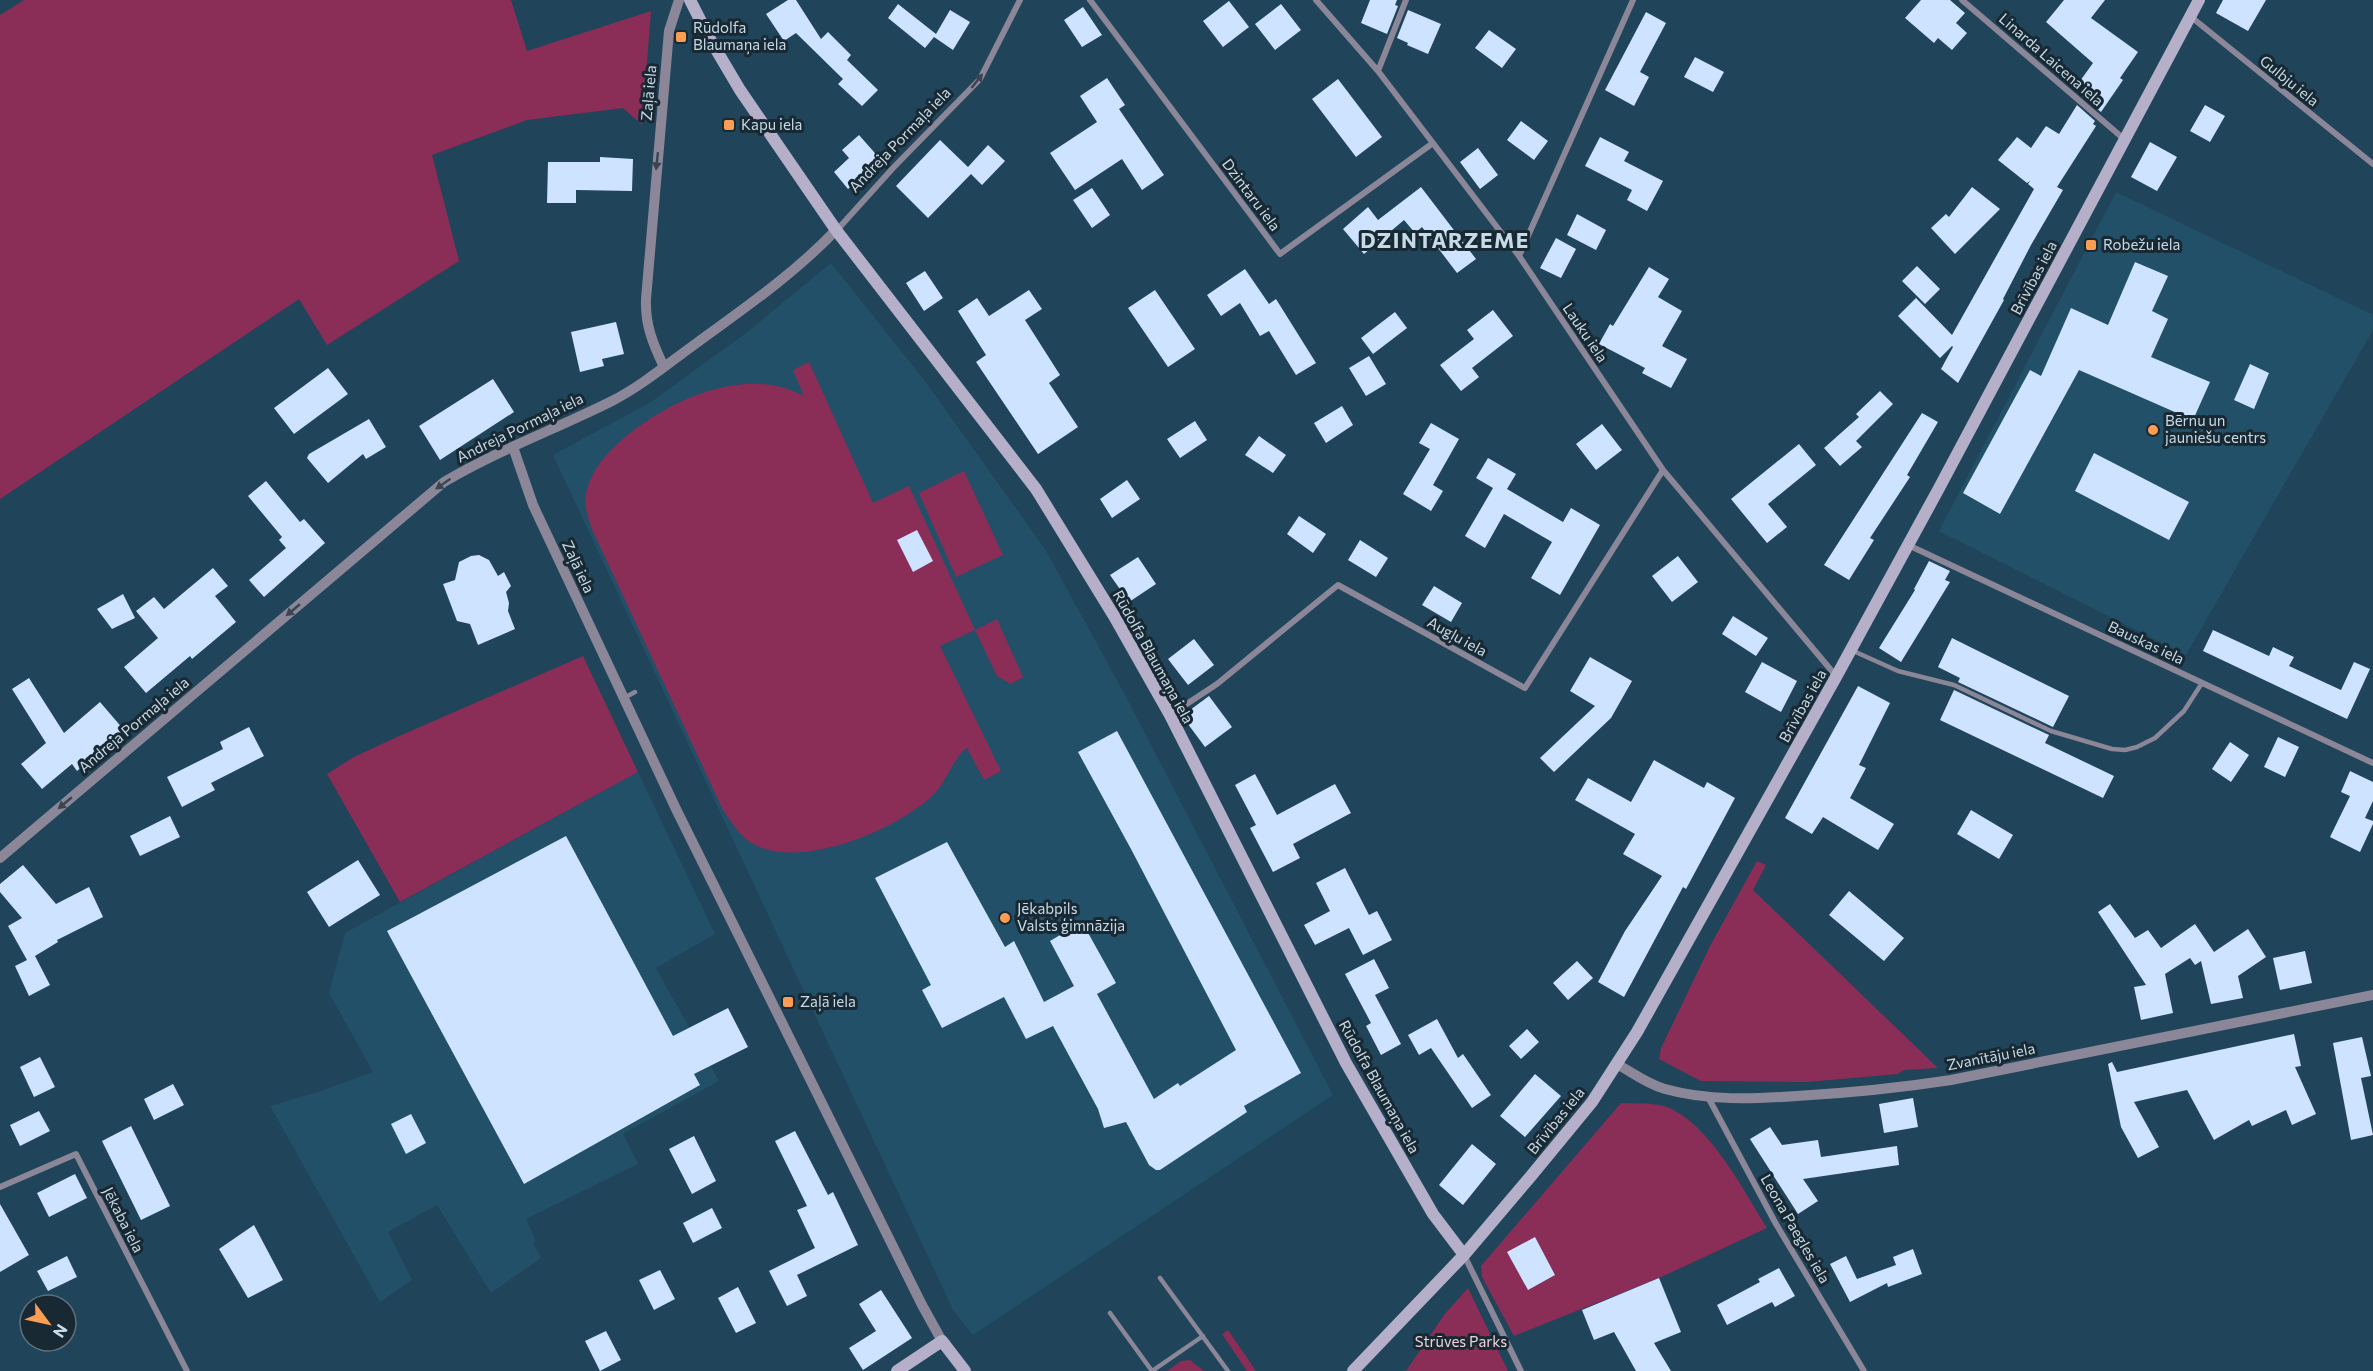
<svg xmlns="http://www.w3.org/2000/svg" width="2373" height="1371" font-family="Commissioner,sans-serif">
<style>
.built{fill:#225069}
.green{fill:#8a2e57}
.building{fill:#cee3ff}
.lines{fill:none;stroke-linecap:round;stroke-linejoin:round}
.service{stroke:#8b8798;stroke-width:4.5}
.minor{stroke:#8b8798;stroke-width:6}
.tertiary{stroke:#8b8798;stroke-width:10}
.secondary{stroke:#b5afc9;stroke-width:12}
.oneway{fill:#3b4551}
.poi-dot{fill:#fc9d54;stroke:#192933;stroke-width:2}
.labels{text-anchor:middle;stroke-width:6;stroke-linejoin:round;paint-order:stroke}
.poi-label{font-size:15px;fill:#c6dae7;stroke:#192933;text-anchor:start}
.street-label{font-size:15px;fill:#c6dae7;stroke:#192933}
.park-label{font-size:15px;fill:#efd2db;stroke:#192933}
.district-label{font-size:21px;font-weight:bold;letter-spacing:1.5px;fill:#c6dae7;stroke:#192933}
</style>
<rect width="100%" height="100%" fill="#204459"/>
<path class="built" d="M 2116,192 L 2373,315 L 2373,330 L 2186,655 L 1939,531 Z
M 831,263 L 925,381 L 1045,549 L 1123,691 L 1333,1095 L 973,1335 L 953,1310 L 553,455 L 651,402 L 746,333 Z
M 638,772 L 715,934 L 656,968 L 719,1081 L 623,1134 L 638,1164 L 526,1219 L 536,1241 L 533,1243 L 541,1258 L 491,1293 L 437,1205 L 388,1232 L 412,1280 L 380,1302 L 270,1106 L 318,1092 L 373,1072 L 329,993 L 345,933 Z"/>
<path class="green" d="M 24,0 L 511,0 L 527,51 L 651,11 L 642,125 L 623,108 L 527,120 L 432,155 L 459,261 L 327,345 L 299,299 L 0,499 L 0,15 Z
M 809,362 L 873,503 L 909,486 L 975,630 L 997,619 L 1023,677 L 1011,684 L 997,676 L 975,630 L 940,646 L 1001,771 L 984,780 L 967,748 C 957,753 945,782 936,792 C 901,829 797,873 750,842 C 739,835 731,821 723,810 L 591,527 C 588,516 584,506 586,495 C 591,467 612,447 634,430 C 679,396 749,366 804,396 L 793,370 Z
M 964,471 L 1003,555 L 956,577 L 919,493 Z
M 583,656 L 638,772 L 400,902 L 327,774 L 354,757 L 397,737 Z
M 1757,861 L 1766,865 L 1753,890 L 1938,1068 L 1904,1070 L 1898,1074 L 1806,1082 L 1701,1081 L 1659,1059 L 1661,1048 L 1710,946 Z
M 1621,1103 C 1636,1104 1653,1102 1667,1107 C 1710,1124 1743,1190 1767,1228 L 1659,1278 L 1514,1336 L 1482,1277 L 1481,1266 Z
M 1468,1288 L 1508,1371 L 1406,1371 L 1444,1315 Z
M 1228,1330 L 1256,1371 L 1247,1371 L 1222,1334 Z
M 1190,1360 L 1204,1371 L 1167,1371 L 1181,1361 Z"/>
<path class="building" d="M 788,0 L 796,0 L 821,39 L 828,32 L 851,55 L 847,60 L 878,90 L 862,106 L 838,84 L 843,79 L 796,33 L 784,41 L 766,14 Z
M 1370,0 L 1397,0 L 1395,5 L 1398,6 L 1387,34 L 1361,23 Z
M 1921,0 L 1950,0 L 1965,13 L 1956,23 L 1967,33 L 1952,50 L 1938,38 L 1934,43 L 1905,18 Z
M 2064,0 L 2105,0 L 2091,18 L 2138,52 L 2120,78 L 2123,80 L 2101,112 L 2082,96 L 2089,87 L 2080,81 L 2093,63 L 2046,22 Z
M 2223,0 L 2266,0 L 2248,31 L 2216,13 Z
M 1229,1 L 1249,27 L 1223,47 L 1203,21 Z
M 898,4 L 936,34 L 950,10 L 970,22 L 953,50 L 934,37 L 925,48 L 888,18 Z
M 1281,4 L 1301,30 L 1275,50 L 1255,24 Z
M 1083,7 L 1102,35 L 1082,47 L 1064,20 Z
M 1408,10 L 1441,24 L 1428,54 L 1407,45 L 1408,43 L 1397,38 Z
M 1646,12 L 1666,23 L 1640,72 L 1649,77 L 1634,106 L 1605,90 Z
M 1489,30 L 1516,49 L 1502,68 L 1475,48 Z
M 1695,57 L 1724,72 L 1713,92 L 1684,77 Z
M 1107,78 L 1125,105 L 1119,109 L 1164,175 L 1142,190 L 1122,159 L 1075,190 L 1050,153 L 1097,122 L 1080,96 Z
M 1338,79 L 1382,137 L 1356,157 L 1312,99 Z
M 2077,105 L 2095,121 L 2093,124 L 2096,126 L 2057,187 L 2063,190 L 2031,245 L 2003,299 L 2004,300 L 1958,383 L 1941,369 L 1953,347 L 1952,346 L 1940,358 L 1898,316 L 1916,298 L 1952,335 L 2034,189 L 2028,184 L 2030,181 L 2027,183 L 1998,160 L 2017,137 L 2031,148 L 2046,126 L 2059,134 Z
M 2205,105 L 2225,116 L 2210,142 L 2190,131 Z
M 1521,121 L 1548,141 L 1534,160 L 1507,140 Z
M 859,135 L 881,160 L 848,189 L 834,172 L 849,158 L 842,150 Z
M 1600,137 L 1629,152 L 1624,161 L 1663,181 L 1647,211 L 1627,200 L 1632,190 L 1585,166 Z
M 940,140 L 968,167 L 988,145 L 1005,161 L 982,185 L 971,174 L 928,218 L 896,186 Z
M 2150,142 L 2177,157 L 2157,191 L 2131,177 Z
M 1478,148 L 1498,175 L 1480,189 L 1460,162 Z
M 600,157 L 633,159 L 632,191 L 576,190 L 576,203 L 547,203 L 548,162 L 600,162 Z
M 1421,187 L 1476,259 L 1457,273 L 1422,227 L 1415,233 L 1404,220 L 1364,254 L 1343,229 L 1368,207 L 1378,220 Z
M 1972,187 L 2000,209 L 1955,254 L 1931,228 L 1946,214 L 1949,217 Z
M 1092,188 L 1110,215 L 1092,228 L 1073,200 Z
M 1577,214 L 1606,230 L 1596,250 L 1567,235 Z
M 1556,238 L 1576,249 L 1561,278 L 1540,268 Z
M 2135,262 L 2168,276 L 2152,311 L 2168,319 L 2151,357 L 2210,382 L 2193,420 L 2079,370 L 2000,514 L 1963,493 L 2030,370 L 2041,376 L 2071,308 L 2108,325 Z
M 1917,266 L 1940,289 L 1925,304 L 1902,281 Z
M 1649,267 L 1669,279 L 1658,297 L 1682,311 L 1662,346 L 1687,359 L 1671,388 L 1642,373 L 1645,368 L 1599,344 L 1610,324 L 1613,326 Z
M 1245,269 L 1269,304 L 1276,299 L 1316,363 L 1296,375 L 1269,331 L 1260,336 L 1240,303 L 1221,316 L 1207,295 Z
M 925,271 L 943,298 L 924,311 L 906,283 Z
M 1029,290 L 1042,309 L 1025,320 L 1060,375 L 1049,383 L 1078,427 L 1038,454 L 976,362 L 986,355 L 958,311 L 977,298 L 989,316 Z
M 1155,290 L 1195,349 L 1168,367 L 1128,308 Z
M 1493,310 L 1513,336 L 1472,368 L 1479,377 L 1461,391 L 1440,365 L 1474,339 L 1467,330 Z
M 1395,312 L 1407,328 L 1373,354 L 1361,338 Z
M 616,322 L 624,354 L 602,359 L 604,366 L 580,372 L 571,332 Z
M 1369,356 L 1386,384 L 1366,396 L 1349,368 Z
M 2250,364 L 2269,373 L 2254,409 L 2234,400 Z
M 328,368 L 348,394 L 294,434 L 274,408 Z
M 493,379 L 514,412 L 440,460 L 419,426 Z
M 1880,391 L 1893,404 L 1856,441 L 1862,447 L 1840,466 L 1824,448 L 1859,417 L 1856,414 Z
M 1342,406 L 1353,425 L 1326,443 L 1314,423 Z
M 1922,413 L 1938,422 L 1907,475 L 1910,477 L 1870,538 L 1874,540 L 1849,580 L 1824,565 Z
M 369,419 L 386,447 L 366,459 L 363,454 L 328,483 L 307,458 L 309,454 Z
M 1195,421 L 1207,440 L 1180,458 L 1167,439 Z
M 1431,423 L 1459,439 L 1433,485 L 1443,491 L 1431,511 L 1403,494 L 1430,449 L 1419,443 Z
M 1602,424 L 1622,450 L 1596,470 L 1576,444 Z
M 1259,436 L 1286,455 L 1273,473 L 1245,455 Z
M 1799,444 L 1816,465 L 1768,504 L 1787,527 L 1767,543 L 1731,499 Z
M 2094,453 L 2189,502 L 2169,540 L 2075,491 Z
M 1488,458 L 1516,474 L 1507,489 L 1563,522 L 1571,508 L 1600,525 L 1560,595 L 1531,578 L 1552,542 L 1504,514 L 1485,548 L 1465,536 L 1493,488 L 1476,478 Z
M 1127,480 L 1140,499 L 1112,518 L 1100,499 Z
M 266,481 L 300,522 L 304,519 L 325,543 L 264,597 L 249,580 L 286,548 L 279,540 L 282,537 L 248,496 Z
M 1299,516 L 1326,534 L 1313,553 L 1287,534 Z
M 917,530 L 933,561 L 913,572 L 897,540 Z
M 1360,540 L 1388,558 L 1376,577 L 1348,560 Z
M 479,555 L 489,560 L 498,576 L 504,572 L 511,586 L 506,592 L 509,603 L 508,611 L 515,629 L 478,645 L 470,624 L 457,621 L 443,584 L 455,580 L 459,562 L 471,556 Z
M 1678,556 L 1698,582 L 1672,602 L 1652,576 Z
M 1138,557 L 1156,584 L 1129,602 L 1110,575 Z
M 1929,561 L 1950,571 L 1945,580 L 1950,582 L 1901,662 L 1879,648 L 1915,590 L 1914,589 Z
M 213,568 L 228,586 L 215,596 L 236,622 L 192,659 L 190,656 L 146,693 L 124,667 L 158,638 L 136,611 L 154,597 L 164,609 Z
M 1434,586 L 1462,603 L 1451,622 L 1422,605 Z
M 123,594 L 135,618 L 112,629 L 97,609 Z
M 1733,616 L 1768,638 L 1756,656 L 1722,634 Z
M 2213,630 L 2269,656 L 2273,647 L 2294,657 L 2289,666 L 2341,690 L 2354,662 L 2370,669 L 2347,719 L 2203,651 Z
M 1952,638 L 2069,696 L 2053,727 L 1958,682 L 1960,678 L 1938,667 Z
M 1194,639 L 1214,665 L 1188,685 L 1168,659 Z
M 1590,657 L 1632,681 L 1611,718 L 1554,772 L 1540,758 L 1595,706 L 1570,691 Z
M 1762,662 L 1797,681 L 1781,712 L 1745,692 Z
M 29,678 L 64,733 L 100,702 L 124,730 L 77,771 L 72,764 L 42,789 L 21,764 L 46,743 L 12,689 Z
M 1858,686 L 1890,703 L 1859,765 L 1866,768 L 1850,798 L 1894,824 L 1878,850 L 1823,817 L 1812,834 L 1785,818 Z
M 1954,690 L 2049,735 L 2045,743 L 2114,776 L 2103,798 L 1940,720 Z
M 1209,696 L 1232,727 L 1205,747 L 1182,716 Z
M 249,727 L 264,756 L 211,783 L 215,790 L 182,807 L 167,777 L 223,749 L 220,742 Z
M 1117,731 L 1301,1073 L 1244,1106 L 1247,1112 L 1160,1170 L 1156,1170 L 1149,1165 L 1126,1122 L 1104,1128 L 1098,1109 L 1053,1026 L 1026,1039 L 1004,997 L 942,1028 L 922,990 L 931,985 L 875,878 L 947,842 L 1005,947 L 1014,941 L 1044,1002 L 1074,986 L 1050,941 L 1082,922 L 1116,983 L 1097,994 L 1154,1099 L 1178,1083 L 1180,1086 L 1236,1050 L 1131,849 L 1078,752 Z
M 2278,737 L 2299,747 L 2285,777 L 2264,767 Z
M 2230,742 L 2249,755 L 2231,782 L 2212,769 Z
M 1654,760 L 1704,788 L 1707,782 L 1735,798 L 1686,889 L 1683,887 L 1624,997 L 1598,982 L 1625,931 L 1662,876 L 1623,854 L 1635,834 L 1575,800 L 1588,778 L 1631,802 Z
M 2350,771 L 2373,782 L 2373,801 L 2365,818 L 2373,821 L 2373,824 L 2360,852 L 2330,837 L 2350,796 L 2341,792 Z
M 1255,774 L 1277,815 L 1335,784 L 1351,813 L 1293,844 L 1300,858 L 1273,872 L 1250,828 L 1256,825 L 1235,785 Z
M 1971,810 L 2013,835 L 1999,859 L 1957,834 Z
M 170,816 L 180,837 L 140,856 L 130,836 Z
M 566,836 L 673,1036 L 728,1008 L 748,1047 L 694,1074 L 700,1085 L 524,1184 L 387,931 Z
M 358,860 L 380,895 L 329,927 L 307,892 Z
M 23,865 L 56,904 L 89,887 L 103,917 L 57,940 L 58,942 L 35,956 L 50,985 L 29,996 L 15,966 L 27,960 L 8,926 L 22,918 L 0,892 L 0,884 Z
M 1345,868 L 1369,915 L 1377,911 L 1392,940 L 1363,955 L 1349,928 L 1315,945 L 1304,925 L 1330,911 L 1316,883 Z
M 1849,891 L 1904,938 L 1884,961 L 1829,915 Z
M 2110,904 L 2135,938 L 2148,930 L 2161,948 L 2195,924 L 2214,952 L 2248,929 L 2266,957 L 2238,976 L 2243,998 L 2211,1004 L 2201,961 L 2195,965 L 2190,958 L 2165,974 L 2173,1013 L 2141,1020 L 2134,987 L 2146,985 L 2098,912 Z
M 2305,951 L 2312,983 L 2280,990 L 2273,958 Z
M 1374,959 L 1389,988 L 1375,995 L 1401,1044 L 1381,1055 L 1366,1026 L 1371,1023 L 1345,974 Z
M 1577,961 L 1593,978 L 1568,1000 L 1553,983 Z
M 1437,1019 L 1458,1058 L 1463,1054 L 1491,1095 L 1472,1108 L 1431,1048 L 1419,1055 L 1408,1035 Z
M 1527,1029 L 1539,1042 L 1521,1059 L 1509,1046 Z
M 2294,1034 L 2301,1066 L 2295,1067 L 2316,1114 L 2292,1125 L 2286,1110 L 2252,1126 L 2249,1120 L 2214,1140 L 2187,1090 L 2134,1102 L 2159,1147 L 2138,1158 L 2121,1127 L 2108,1064 L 2112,1062 L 2117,1072 Z
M 2362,1037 L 2371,1076 L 2361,1078 L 2373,1135 L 2351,1140 L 2333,1043 Z
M 40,1057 L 55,1087 L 34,1097 L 20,1067 Z
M 1535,1074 L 1561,1096 L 1525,1137 L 1500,1116 Z
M 173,1084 L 184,1105 L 154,1120 L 144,1099 Z
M 1913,1098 L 1918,1127 L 1884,1133 L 1879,1104 Z
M 39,1111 L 50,1131 L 20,1146 L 10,1125 Z
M 411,1114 L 426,1143 L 406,1154 L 391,1124 Z
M 131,1126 L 170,1206 L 141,1220 L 102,1141 Z
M 1770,1127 L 1782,1145 L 1818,1140 L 1821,1157 L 1897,1146 L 1899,1165 L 1803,1179 L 1818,1201 L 1798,1214 L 1750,1139 Z
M 795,1131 L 828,1195 L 833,1192 L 858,1245 L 797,1275 L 807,1296 L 787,1306 L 769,1271 L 815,1248 L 797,1210 L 807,1206 L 775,1141 Z
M 694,1136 L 716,1181 L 692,1194 L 669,1149 Z
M 1472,1144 L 1496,1164 L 1463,1205 L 1439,1185 Z
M 75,1174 L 87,1198 L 49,1217 L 37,1193 Z
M 0,1204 L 29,1255 L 0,1272 Z
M 712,1208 L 722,1228 L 693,1243 L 683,1223 Z
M 254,1225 L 283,1280 L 248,1298 L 219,1249 Z
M 1535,1237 L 1555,1275 L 1528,1290 L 1507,1252 Z
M 1913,1249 L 1922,1274 L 1888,1287 L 1887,1283 L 1850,1302 L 1830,1264 L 1846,1256 L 1857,1279 L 1896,1265 L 1893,1257 Z
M 67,1256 L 77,1277 L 48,1291 L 37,1271 Z
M 1779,1268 L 1795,1296 L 1775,1307 L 1772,1302 L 1727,1325 L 1717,1305 L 1760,1282 L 1758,1279 Z
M 660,1270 L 675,1299 L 654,1310 L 639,1280 Z
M 1659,1278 L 1681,1332 L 1654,1343 L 1671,1371 L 1636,1371 L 1614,1332 L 1594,1340 L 1582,1310 Z
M 738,1287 L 756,1323 L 736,1333 L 718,1298 Z
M 881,1290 L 912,1338 L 863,1370 L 849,1348 L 876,1331 L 859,1304 Z
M 606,1331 L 621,1360 L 600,1371 L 585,1341 Z"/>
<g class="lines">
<path class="service" d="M 1851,650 L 1898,671 L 1954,685 L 2051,731 L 2112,749 L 2125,750 L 2137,747 L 2155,738 L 2184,711 L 2202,683
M 624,698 L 635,692
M 1160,1278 L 1228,1371
M 1110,1313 L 1152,1371 L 1203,1336"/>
<path class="minor" d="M 1090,0 L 1280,254 L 1433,143
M 1316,0 L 1378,71 L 1519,256 L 1663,470 L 1836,676
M 1962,0 L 2124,139
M 2190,16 L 2373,164
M 1378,71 L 1406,0
M 837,230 L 893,168 L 980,79 L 1020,0
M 1519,256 L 1633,0
M 1908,545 L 2373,763
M 1170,715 L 1217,684 L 1338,585 L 1525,688 L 1663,470
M 1708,1097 L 1776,1224 L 1864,1371
M 0,1187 L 76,1154 L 187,1371
M 1464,1255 L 1521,1371"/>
<path class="tertiary" d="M 664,367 C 653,344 645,325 646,299 L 669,31 L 679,0
M 513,447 L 533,505 L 676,809 L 922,1305 L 942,1341
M 0,858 L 444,482 C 498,450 556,429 612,401 C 643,385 670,362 698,342 C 746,307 795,273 836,230
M 1617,1064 C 1633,1073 1647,1084 1665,1089 C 1708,1101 1753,1099 1797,1096 C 1848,1093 1899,1088 1951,1080 L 2373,995"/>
<path class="secondary" d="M 690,0 L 711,41 L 740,90 L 836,230 L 1036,489 L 1114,616 L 1170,715 L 1346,1063 L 1433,1214 L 1464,1255
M 897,1371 L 942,1341 L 965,1371
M 1353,1371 L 1464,1255 L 1531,1176 L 1592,1102 L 1637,1032 L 1836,677 L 1938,490 L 2199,0"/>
</g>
<defs><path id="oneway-solid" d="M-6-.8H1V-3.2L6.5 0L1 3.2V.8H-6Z" transform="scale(1.5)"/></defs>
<g class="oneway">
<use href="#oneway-solid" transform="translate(977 81) rotate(-52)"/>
<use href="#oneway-solid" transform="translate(657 161) rotate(96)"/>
<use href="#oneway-solid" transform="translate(443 484) rotate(145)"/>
<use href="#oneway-solid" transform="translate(293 610) rotate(140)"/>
<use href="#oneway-solid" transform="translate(65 803) rotate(140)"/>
</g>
<g class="poi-dot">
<rect x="675" y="31" width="12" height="12" rx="3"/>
<rect x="723" y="119" width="12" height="12" rx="3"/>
<rect x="2085" y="239" width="12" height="12" rx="3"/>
<circle cx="2153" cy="430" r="6"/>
<circle cx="1005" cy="918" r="6"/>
<rect x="782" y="996" width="12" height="12" rx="3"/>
</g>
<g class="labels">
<g class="poi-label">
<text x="693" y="33">Rūdolfa<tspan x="693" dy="17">Blaumaņa iela</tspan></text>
<text x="741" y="130">Kapu iela</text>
<text x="2103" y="250">Robežu iela</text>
<text x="2165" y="426">Bērnu un<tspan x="2165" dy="17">jauniešu centrs</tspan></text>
<text x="1017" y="914">Jēkabpils<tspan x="1017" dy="17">Valsts ģimnāzija</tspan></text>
<text x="800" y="1007">Zaļā iela</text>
</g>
<g class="street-label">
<text transform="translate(2051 60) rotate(41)" y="5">Linarda Laicena iela</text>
<text transform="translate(2289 81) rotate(39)" y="5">Gulbju iela</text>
<text transform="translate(649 93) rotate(-85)" y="5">Zaļā iela</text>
<text transform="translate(900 140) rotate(-46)" y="5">Andreja Pormaļa iela</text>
<text transform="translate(1251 195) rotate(53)" y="5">Dzintaru iela</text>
<text transform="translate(2034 278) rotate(-62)" y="5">Brīvības iela</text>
<text transform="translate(1585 333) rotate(56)" y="5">Lauku iela</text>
<text transform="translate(520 428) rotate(-26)" y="5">Andreja Pormaļa iela</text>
<text transform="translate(578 567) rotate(65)" y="5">Zaļā iela</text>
<text transform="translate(1457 637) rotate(29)" y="5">Augļu iela</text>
<text transform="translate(2146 643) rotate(25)" y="5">Bauskas iela</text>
<text transform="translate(1153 657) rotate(61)" y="5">Rūdolfa Blaumaņa iela</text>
<text transform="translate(1803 706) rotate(-61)" y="5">Brīvības iela</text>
<text transform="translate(134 725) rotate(-40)" y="5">Andreja Pormaļa iela</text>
<text transform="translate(1991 1057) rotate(-11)" y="5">Zvanītāju iela</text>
<text transform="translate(1379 1087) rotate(61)" y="5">Rūdolfa Blaumaņa iela</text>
<text transform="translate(1556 1121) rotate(-51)" y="5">Brīvības iela</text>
<text transform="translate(123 1220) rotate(63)" y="5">Jēkaba iela</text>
<text transform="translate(1795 1229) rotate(60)" y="5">Leona Paegles iela</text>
</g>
<g class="park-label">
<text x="1461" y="1347">Strūves Parks</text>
</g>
<g class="district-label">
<text x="1445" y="248">DZINTARZEME</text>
</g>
</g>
<g transform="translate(48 1323) rotate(123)"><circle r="28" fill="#192933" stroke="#5e707b" stroke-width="1.5"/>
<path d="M0-4.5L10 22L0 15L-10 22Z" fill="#fc9d54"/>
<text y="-9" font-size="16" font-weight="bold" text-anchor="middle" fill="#c6dae7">N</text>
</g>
</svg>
